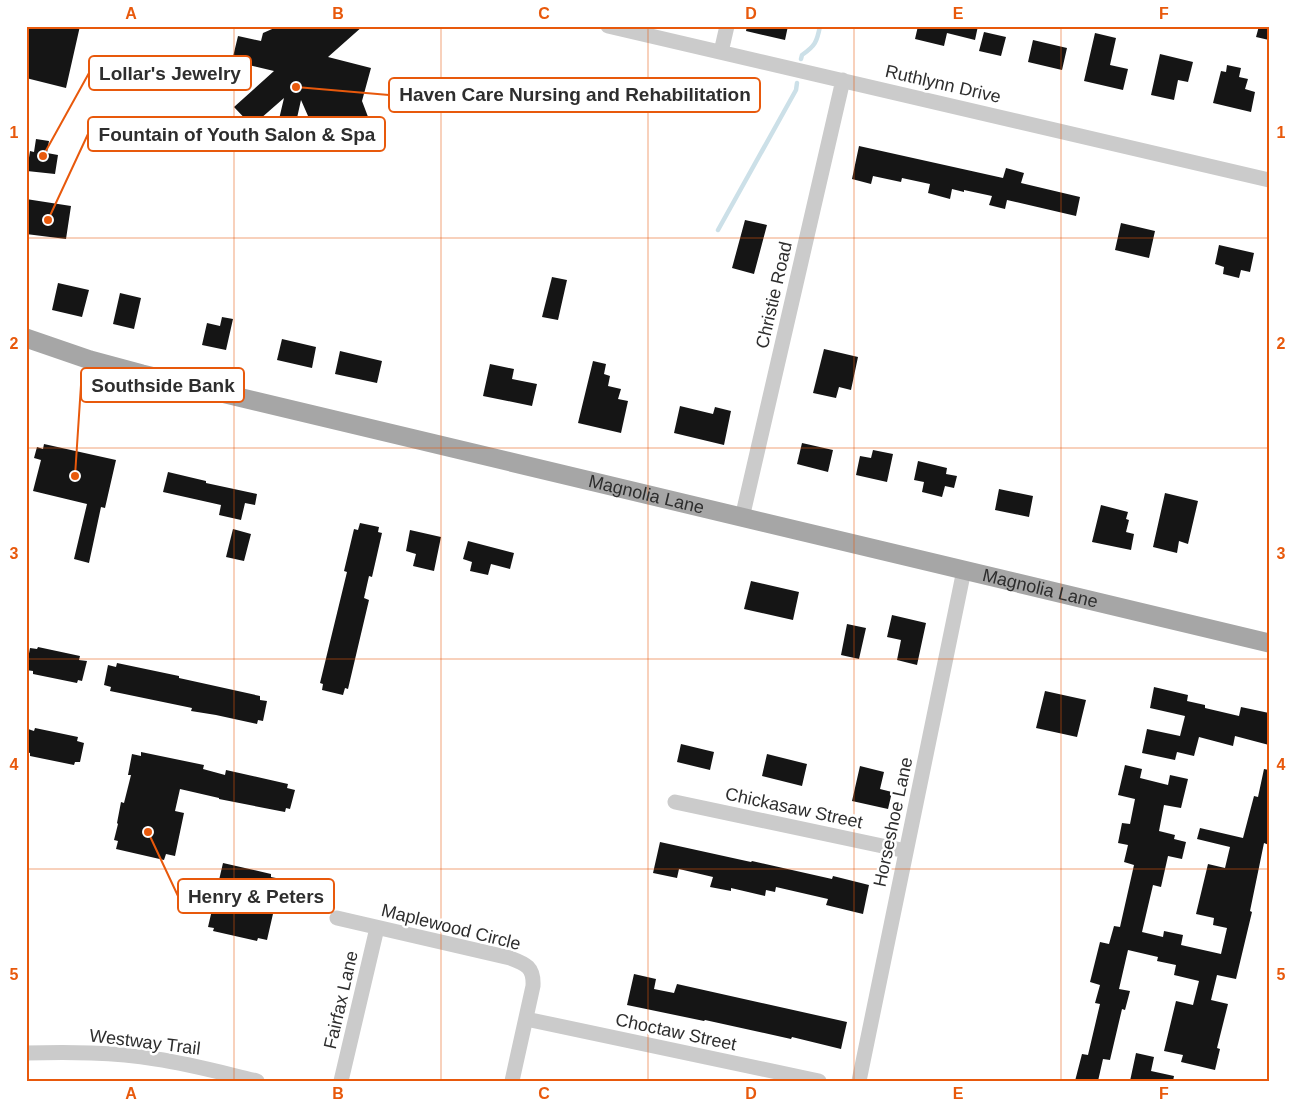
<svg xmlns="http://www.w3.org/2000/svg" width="1295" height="1107" font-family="Arial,sans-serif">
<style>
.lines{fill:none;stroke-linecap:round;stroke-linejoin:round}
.stream{stroke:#cce0e8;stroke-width:4.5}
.building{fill:#151515}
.minor{stroke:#cbcbcb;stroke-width:15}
.major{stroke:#a6a6a6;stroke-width:19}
.grid{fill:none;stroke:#e8590c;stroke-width:1;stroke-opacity:0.55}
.labels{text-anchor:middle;stroke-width:5;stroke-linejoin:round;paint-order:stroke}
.street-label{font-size:18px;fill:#2e2e2e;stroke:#fff}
.leader{fill:none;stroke:#e8590c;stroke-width:2}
.callout-dot{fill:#e8590c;stroke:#fff;stroke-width:2}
.callout{fill:#fff;stroke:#e8590c;stroke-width:2}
.callout-label{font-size:19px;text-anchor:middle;font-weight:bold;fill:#2e2e2e}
.neatline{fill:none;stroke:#e8590c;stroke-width:2}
.grid-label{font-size:16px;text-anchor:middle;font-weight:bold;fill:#e8590c}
</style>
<rect width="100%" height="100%" fill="#fff"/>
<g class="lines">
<path class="stream" d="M 801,59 L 802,55 C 815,46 817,42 820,26
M 718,230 L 796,90 L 797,83"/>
</g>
<path class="building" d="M 26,26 L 80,26 L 66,88 L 26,78 Z
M 279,26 L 308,26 L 321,29 L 325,26 L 363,26 L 328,57 L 371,68 L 362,101 L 370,122 L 354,129 L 353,126 L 319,141 L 301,100 L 293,136 L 276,132 L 284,98 L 252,126 L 234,107 L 274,71 L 232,61 L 238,36 L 261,41 L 263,33 Z
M 747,26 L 788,26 L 785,40 L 746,31 Z
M 918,26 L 978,26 L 975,40 L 947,33 L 944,46 L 915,39 Z
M 1259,26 L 1269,26 L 1269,40 L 1256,37 Z
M 984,32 L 1006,37 L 1001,56 L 979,51 Z
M 1095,33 L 1116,38 L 1110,65 L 1128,69 L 1123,90 L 1084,81 Z
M 1033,40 L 1067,48 L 1062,70 L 1028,62 Z
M 1160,54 L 1193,62 L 1188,82 L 1178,80 L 1174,100 L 1151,95 Z
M 1227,65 L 1241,68 L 1239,77 L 1248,79 L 1245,89 L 1255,92 L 1251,112 L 1213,103 L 1221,71 L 1226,72 Z
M 36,139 L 49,141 L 47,153 L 58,155 L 55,174 L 27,171 L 30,151 L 34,152 Z
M 859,146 L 1003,178 L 1006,168 L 1024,173 L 1021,183 L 1080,197 L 1076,216 L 1007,200 L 1005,209 L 989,205 L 992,196 L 964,190 L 964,192 L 952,189 L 950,199 L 928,193 L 930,184 L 902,178 L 901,182 L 873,176 L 871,184 L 852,179 Z
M 26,199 L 71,206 L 66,239 L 26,234 Z
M 745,220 L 767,225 L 754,274 L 732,268 Z
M 1121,223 L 1155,231 L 1149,258 L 1115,250 Z
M 1219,245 L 1254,253 L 1250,272 L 1241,270 L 1239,278 L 1223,274 L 1224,267 L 1215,264 Z
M 552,277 L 567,280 L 558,320 L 542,317 Z
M 58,283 L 89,290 L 82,317 L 52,310 Z
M 120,293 L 141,298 L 134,329 L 113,324 Z
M 222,317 L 233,319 L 226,350 L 202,345 L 207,323 L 220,326 Z
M 282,339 L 316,347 L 312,368 L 277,360 Z
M 824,349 L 858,357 L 851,390 L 839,387 L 836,398 L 813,393 Z
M 340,351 L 382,361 L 377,383 L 335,374 Z
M 593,361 L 606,364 L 604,374 L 610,376 L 608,386 L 621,389 L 618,399 L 628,401 L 621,433 L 578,423 Z
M 490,364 L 514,369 L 512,379 L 537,384 L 532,406 L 483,396 Z
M 680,406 L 713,414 L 715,407 L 731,411 L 724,445 L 674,433 Z
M 802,443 L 833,450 L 828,472 L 797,464 Z
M 44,444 L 116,460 L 105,508 L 101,507 L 89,563 L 74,559 L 87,504 L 33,491 L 41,460 L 34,458 L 37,447 L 43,449 Z
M 873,450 L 893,454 L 887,482 L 856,475 L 860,456 L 871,458 Z
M 918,461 L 947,468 L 946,474 L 957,476 L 954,488 L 945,486 L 942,497 L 922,492 L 924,482 L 914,480 Z
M 168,472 L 206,481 L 206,483 L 257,494 L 255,505 L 245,503 L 241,520 L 219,515 L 221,505 L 163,492 Z
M 999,489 L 1033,496 L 1029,517 L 995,510 Z
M 1165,493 L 1198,501 L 1188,544 L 1179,541 L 1177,553 L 1153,547 Z
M 1101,505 L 1128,512 L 1126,519 L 1129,520 L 1126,532 L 1134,534 L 1131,550 L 1092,542 Z
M 360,523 L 379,527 L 378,532 L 382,533 L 372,577 L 369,576 L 364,598 L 369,600 L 348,689 L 345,688 L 343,695 L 322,690 L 323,684 L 320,683 L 347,572 L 344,571 L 354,529 L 358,530 Z
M 233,529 L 251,534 L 244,561 L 226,557 Z
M 410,530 L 441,537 L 434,571 L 413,566 L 416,554 L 406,551 Z
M 468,541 L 514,553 L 510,569 L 491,564 L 488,575 L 470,571 L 472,562 L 463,559 Z
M 751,581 L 799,592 L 793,620 L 744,609 Z
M 892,615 L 926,623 L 917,665 L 897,660 L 901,640 L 887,637 Z
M 847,624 L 866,628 L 859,659 L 841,655 Z
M 38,647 L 80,656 L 79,660 L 87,661 L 82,681 L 78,680 L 77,683 L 33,674 L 33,671 L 26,670 L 30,648 L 37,649 Z
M 117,663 L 179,676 L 179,678 L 260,696 L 260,700 L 267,701 L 263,721 L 258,720 L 257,724 L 216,715 L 191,711 L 192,708 L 110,691 L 111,687 L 104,685 L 108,665 L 116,667 Z
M 1154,687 L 1188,695 L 1187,701 L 1205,705 L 1205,708 L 1239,716 L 1241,707 L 1269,713 L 1269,745 L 1235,736 L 1233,746 L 1199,737 L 1194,756 L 1177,752 L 1175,760 L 1142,753 L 1147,729 L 1180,736 L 1185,716 L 1150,708 Z
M 1045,691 L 1086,700 L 1077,737 L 1036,728 Z
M 35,728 L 78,737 L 77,741 L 84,743 L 80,762 L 75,762 L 74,765 L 30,756 L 30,753 L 26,752 L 26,736 L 28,729 L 34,731 Z
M 681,744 L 714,752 L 710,770 L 677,762 Z
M 141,752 L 204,765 L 203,769 L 225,775 L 226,770 L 288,784 L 287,788 L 295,790 L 290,809 L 286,808 L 285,812 L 219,799 L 219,798 L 180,789 L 175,811 L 184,813 L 175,856 L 166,854 L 164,860 L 116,849 L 118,841 L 114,840 L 118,824 L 117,823 L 121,802 L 124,803 L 131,775 L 128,775 L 132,754 L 141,756 Z
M 767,754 L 807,764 L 802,786 L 762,776 Z
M 1125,765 L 1142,769 L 1140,778 L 1168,785 L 1170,775 L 1188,779 L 1181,808 L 1164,805 L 1159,831 L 1175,835 L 1174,839 L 1186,842 L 1182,859 L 1168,856 L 1161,887 L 1153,885 L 1142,932 L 1163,937 L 1164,931 L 1183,935 L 1181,945 L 1221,954 L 1227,928 L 1213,925 L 1214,918 L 1196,914 L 1208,864 L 1225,868 L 1230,847 L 1197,839 L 1200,828 L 1243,838 L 1254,796 L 1258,797 L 1264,769 L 1269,770 L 1269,845 L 1264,843 L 1250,911 L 1252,912 L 1236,979 L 1217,975 L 1211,1000 L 1228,1004 L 1217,1048 L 1220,1049 L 1215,1070 L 1181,1062 L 1183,1055 L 1164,1051 L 1176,1001 L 1193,1005 L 1199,981 L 1174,975 L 1176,965 L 1157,961 L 1158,957 L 1128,950 L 1119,989 L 1130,991 L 1125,1010 L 1122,1009 L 1110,1060 L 1103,1059 L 1098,1081 L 1075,1081 L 1082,1054 L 1088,1055 L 1100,1004 L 1095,1003 L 1100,985 L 1090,982 L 1100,942 L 1109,944 L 1114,926 L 1120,927 L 1134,865 L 1124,862 L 1128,845 L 1118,843 L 1122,823 L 1130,824 L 1135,799 L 1118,795 Z
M 860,766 L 884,772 L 880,789 L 892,792 L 888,809 L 852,801 Z
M 660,842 L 751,862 L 752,861 L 832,879 L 833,876 L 869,885 L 863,914 L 826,905 L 828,899 L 776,887 L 775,892 L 766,890 L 765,896 L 731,888 L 731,891 L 710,887 L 713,877 L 679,869 L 677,878 L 653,873 Z
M 223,863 L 271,874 L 271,877 L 281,879 L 267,940 L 258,938 L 257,941 L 213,931 L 214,928 L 208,927 Z
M 634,974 L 656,979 L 654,989 L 674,993 L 677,984 L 847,1022 L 841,1049 L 792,1037 L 791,1039 L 705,1020 L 704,1021 L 627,1005 Z
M 1136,1053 L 1154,1057 L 1151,1071 L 1174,1076 L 1173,1081 L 1130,1081 Z"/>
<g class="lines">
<path class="minor" d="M 608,26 L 1269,180
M 721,52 L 727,26
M 742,518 L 843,80
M 675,802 L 906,851
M 337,918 L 510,958 C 526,964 534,967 533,986 L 512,1081
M 526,1019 L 819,1081
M 26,1053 C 70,1052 113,1052 156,1059 C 190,1064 223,1073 257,1081
M 341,1081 L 377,928
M 859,1081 L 964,570"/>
<path class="major" id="s1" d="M 26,338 L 90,360 L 142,374 L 1269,643"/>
</g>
<path class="grid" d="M 234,26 L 234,1081M 441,26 L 441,1081M 648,26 L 648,1081M 854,26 L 854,1081M 1061,26 L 1061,1081M 26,238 L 1269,238M 26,448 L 1269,448M 26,659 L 1269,659M 26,869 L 1269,869"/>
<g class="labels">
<g class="street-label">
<text transform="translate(943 84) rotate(13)" y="6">Ruthlynn Drive</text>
<text transform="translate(774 295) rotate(-77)" y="6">Christie Road</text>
<text dy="6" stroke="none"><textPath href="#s1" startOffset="640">Magnolia Lane</textPath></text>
<text dy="6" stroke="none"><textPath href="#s1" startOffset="1045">Magnolia Lane</textPath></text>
<text transform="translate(794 808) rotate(12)" y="6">Chickasaw Street</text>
<text transform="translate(893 822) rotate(-78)" y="6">Horseshoe Lane</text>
<text transform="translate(451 927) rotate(14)" y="6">Maplewood Circle</text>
<text transform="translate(341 1000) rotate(-77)" y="6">Fairfax Lane</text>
<text transform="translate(676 1032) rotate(12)" y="6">Choctaw Street</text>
<text transform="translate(145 1042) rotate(7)" y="6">Westway Trail</text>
</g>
</g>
<path class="leader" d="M43 156L89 73M296 87L389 95M48 220L88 134M75 476L81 385M148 832L178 896"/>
<g class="callout-dot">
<circle cx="43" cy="156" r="5"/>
<circle cx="296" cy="87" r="5"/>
<circle cx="48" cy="220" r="5"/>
<circle cx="75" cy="476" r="5"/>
<circle cx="148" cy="832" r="5"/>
</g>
<g class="callout">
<rect x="89" y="56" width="162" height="34" rx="5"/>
<rect x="389" y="78" width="371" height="34" rx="5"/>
<rect x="88" y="117" width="297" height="34" rx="5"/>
<rect x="81" y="368" width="163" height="34" rx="5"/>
<rect x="178" y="879" width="156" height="34" rx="5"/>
</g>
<g class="callout-label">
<text x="170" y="80">Lollar's Jewelry</text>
<text x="575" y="101">Haven Care Nursing and Rehabilitation</text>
<text x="237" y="141">Fountain of Youth Salon &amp; Spa</text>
<text x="163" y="392">Southside Bank</text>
<text x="256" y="903">Henry &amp; Peters</text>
</g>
<rect width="1295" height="1107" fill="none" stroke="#ffffff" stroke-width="55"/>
<rect x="28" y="28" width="1240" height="1052" class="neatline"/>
<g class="grid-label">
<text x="131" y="19">A</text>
<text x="338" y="19">B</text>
<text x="544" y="19">C</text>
<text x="751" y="19">D</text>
<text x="958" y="19">E</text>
<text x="1164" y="19">F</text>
<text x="14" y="138">1</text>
<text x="1281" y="138">1</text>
<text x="14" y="349">2</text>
<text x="1281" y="349">2</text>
<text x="14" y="559">3</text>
<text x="1281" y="559">3</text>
<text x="14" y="770">4</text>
<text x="1281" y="770">4</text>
<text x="14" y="980">5</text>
<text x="1281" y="980">5</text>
<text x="131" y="1099">A</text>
<text x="338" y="1099">B</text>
<text x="544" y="1099">C</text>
<text x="751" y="1099">D</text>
<text x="958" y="1099">E</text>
<text x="1164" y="1099">F</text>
</g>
</svg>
